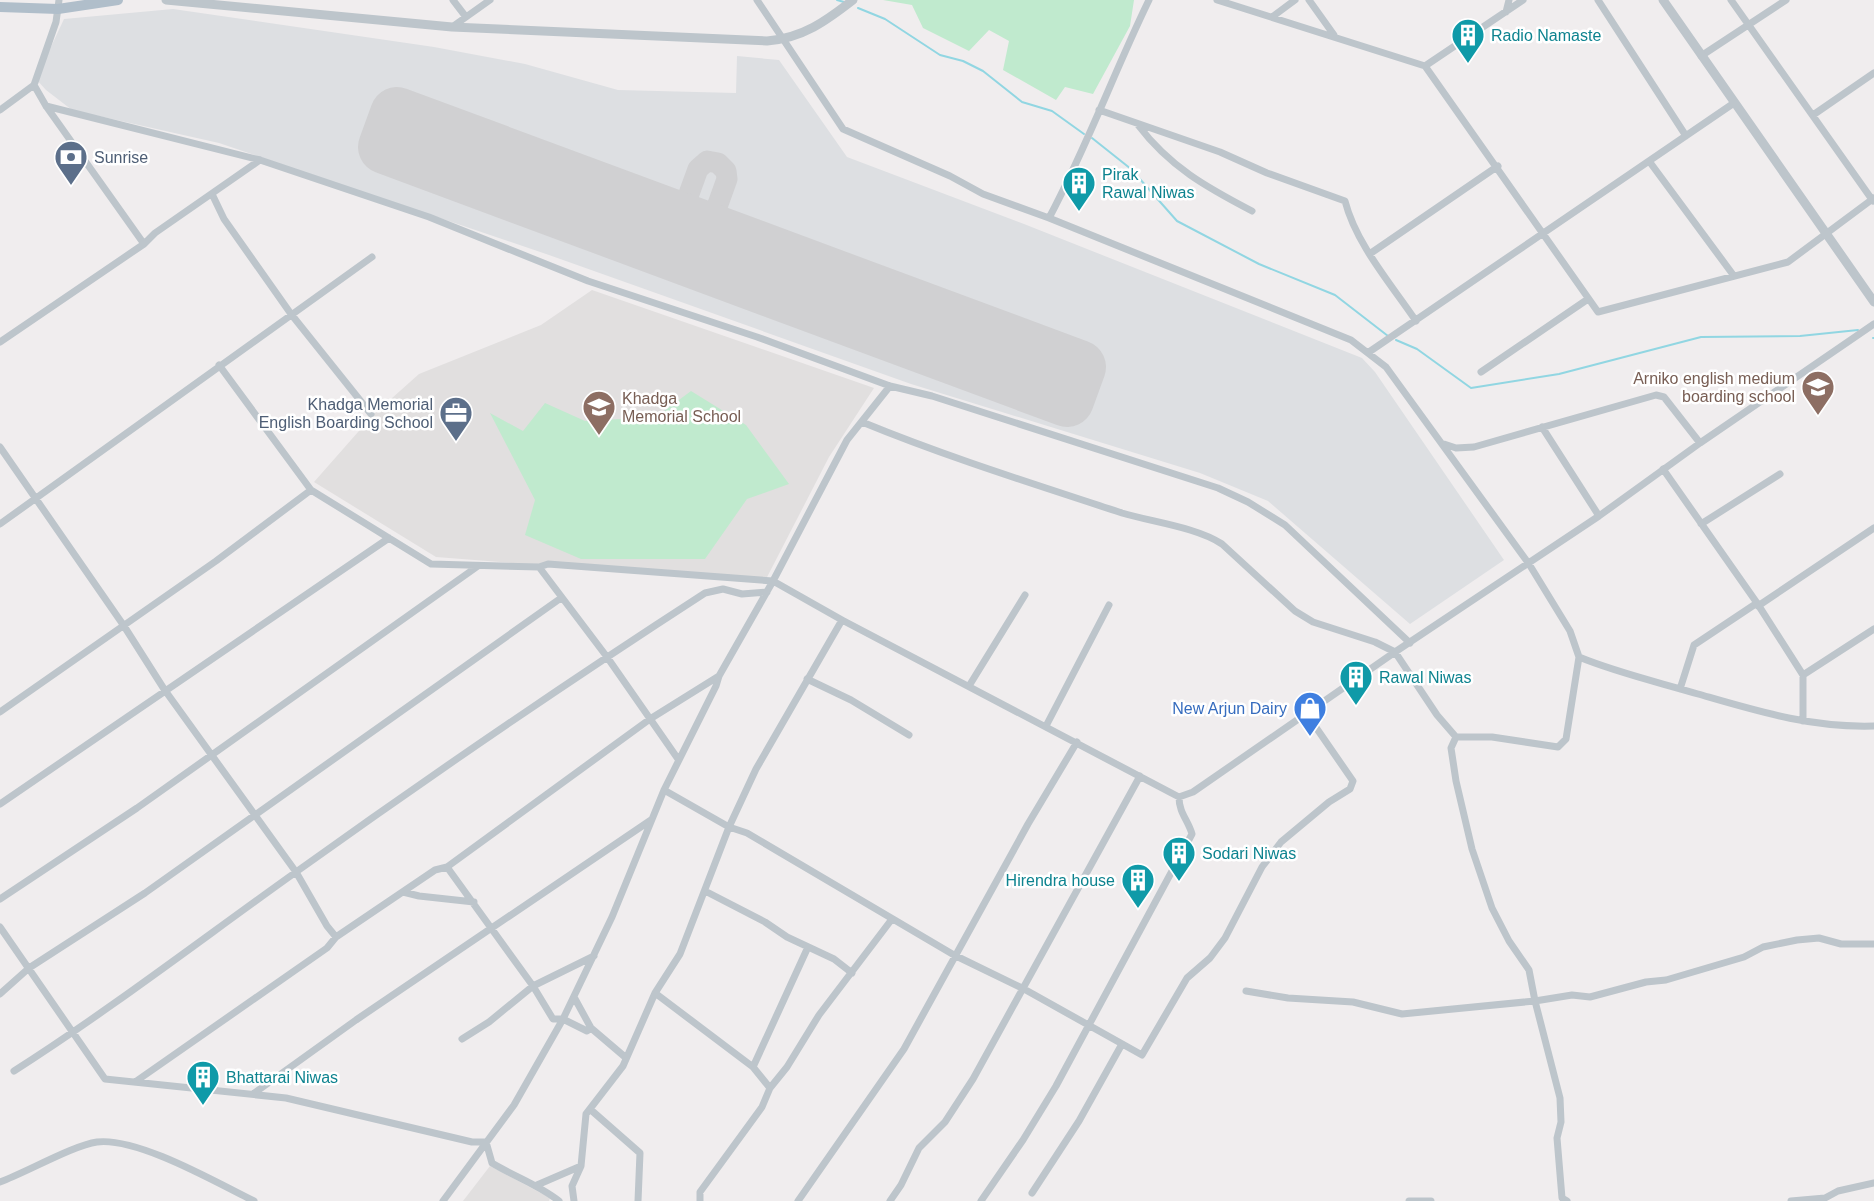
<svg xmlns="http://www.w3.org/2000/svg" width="1874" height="1201" font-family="Helvetica,sans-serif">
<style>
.education{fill:#e1dfdf}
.airport{fill:#dddfe2}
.green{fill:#c0eace}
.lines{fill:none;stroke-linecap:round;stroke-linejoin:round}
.stream{stroke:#91d6e2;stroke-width:2}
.taxiway{stroke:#d0d0d2;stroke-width:21}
.runway{stroke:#d0d0d2;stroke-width:54}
.minor{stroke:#bdc5cb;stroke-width:7}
.tertiary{stroke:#bdc5cb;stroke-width:9}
.primary{stroke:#b0beca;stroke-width:10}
.labels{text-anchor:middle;stroke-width:5;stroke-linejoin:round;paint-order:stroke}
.culture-label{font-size:16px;fill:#0d838f;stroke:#fff;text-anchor:start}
.service-label{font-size:16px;fill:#4e5e75;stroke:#fff;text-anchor:start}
.education-label{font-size:16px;fill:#785e54;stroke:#fff;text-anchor:end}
.shop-label{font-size:16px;fill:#366cbe;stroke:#fff;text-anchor:end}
</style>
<rect width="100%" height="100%" fill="#f0edee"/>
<path class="education" d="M 592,290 L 874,388 L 829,457 L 764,583 L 436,557 L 314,482 L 373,415 L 419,374 L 541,325 Z
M 490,1166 L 550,1198 L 549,1201 L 463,1201 Z"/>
<path class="airport" d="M 173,9 L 434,47 L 525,64 L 618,90 L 736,93 L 737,56 L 779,60 L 847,157 L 1024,224 L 1362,358 L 1375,372 L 1504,560 L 1410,624 L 1268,501 L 1200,473 L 911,384 L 549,255 L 219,143 L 72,110 L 46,90 L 36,79 L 64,19 Z"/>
<path class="green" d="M 883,0 L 1134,0 L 1130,26 L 1093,94 L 1065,87 L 1056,100 L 1003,70 L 1009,41 L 989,30 L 969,51 L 923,28 L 912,5 Z
M 691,391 L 746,425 L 789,484 L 747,499 L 705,559 L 581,559 L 525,535 L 535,500 L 490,413 L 523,431 L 545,403 L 585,421 L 656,417 Z"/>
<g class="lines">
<path class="stream" d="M 837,0 L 844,2
M 858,8 L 885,19 L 940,55 L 963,61 L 983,71 L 1022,102 L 1052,111 L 1084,134
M 1092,138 L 1131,169 L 1177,221 L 1259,264 L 1335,295 L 1388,336
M 1873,338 L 1874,338
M 1396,340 L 1417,349 L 1471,388 L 1559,374 L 1701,337 L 1800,336 L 1858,330"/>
<path class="taxiway" d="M 674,235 L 698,169 L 707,161 L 718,163 L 726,171 L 727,179 L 703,246"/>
<path class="runway" d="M 397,114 L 1079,367 L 1067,400 L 385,147 Z"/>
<path class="minor" d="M 59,0 L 56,22 L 34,85 L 46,106 L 144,244
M 453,0 L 466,17
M 757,0 L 843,129 L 950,176 L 983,194 L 1049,218 L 1351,340 L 1386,367 L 1529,564 L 1570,631 L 1579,657 C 1618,673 1658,682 1698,694 C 1757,711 1811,728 1874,726
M 1217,0 L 1425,66 L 1598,312 L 1788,262 L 1874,198
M 1309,0 L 1334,35
M 1598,0 L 1686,136
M 1731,0 L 1873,201
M 1506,12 L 1509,0
M 1272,17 L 1295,0
M 452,27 L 490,0
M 1701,56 L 1786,0
M 1425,66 L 1523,0
M 46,106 L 260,160 L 429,217 L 588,281 L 757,337 L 890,386 L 932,396 L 1218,488 L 1248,502 L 1285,525 L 1410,643
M 0,110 L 34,85
M 1099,110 L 1220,152 L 1267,173 L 1345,201 C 1356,244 1391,284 1416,321
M 1813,115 L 1874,73
M 1138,125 C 1170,167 1206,187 1252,211
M 1649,161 L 1734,276
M 212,194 L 224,219 L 291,314 L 371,414
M 1049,218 C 1087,147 1114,72 1149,0
M 1371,253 L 1498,166
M 0,342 L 144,244 L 155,233 L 260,160
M 1369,352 L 1734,103
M 219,365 L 311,490 L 431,564 L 539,567 L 607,657 L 678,759
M 1481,372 L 1588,299
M 862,422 C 947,457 1034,484 1122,513 C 1152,522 1196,527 1222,544 L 1295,611 L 1313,622 L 1375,642 L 1395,652 L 1437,715 L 1456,737 L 1492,737 L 1558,747 L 1566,739 L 1579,657
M 1542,427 L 1599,516
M 1444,444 L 1456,448 L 1474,447 L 1656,395 L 1664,397 L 1700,443
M 0,447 L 124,626 L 164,689 L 296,872 L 327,926 L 336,937 L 435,870 L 447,867 L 533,986 L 553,1019 L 563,1019 L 587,1031 L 591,1028 L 625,1057
M 1663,469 L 1757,603 L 1803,675 L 1803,721
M 0,524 L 372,257
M 1701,524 L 1780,474
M 539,567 L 548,564 L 773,581 L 842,620 L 1179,797 L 1193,792 L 1395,652 L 1599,516 L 1700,443 L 1874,324
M 1758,606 L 1874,528
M 1803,675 L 1874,629
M 807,679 L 851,700 L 909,735
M 969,686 L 1025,595
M 1680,689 L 1694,645 L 1757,603
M 0,712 L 216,561 L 311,490
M 1046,726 L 1109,605
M 1456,737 L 1451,748 L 1456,781 L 1472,849 L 1492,908 L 1509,941 L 1529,970 L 1535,1001 L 1572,995 L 1590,997 L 1646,982 L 1666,980 L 1744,957 L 1763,947 L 1797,940 L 1819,938 L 1841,944 L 1874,944
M 664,790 L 729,827 L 756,769 L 842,620
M 0,804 L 389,538
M 447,867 L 650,719 L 719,676
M 705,891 L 765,922 L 787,937 L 834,959 L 852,973
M 403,892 L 419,896 L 474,902
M 0,899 L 137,808 L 478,566
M 0,927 L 105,1079 L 286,1098 L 472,1142 L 486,1142 L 492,1163 C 515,1177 539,1185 559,1201
M 1246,991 L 1288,998 L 1353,1002 L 1402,1014 L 1535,1001 L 1560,1098 L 1561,1122 L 1557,1138 L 1562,1198 L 1567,1201
M 655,993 L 753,1067 L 770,1088 L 762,1107 L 700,1192 L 700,1201
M 0,994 L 29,968 L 145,893 L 561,598
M 574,997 L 591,1028
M 462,1039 L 489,1022 L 533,986 L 594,956
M 753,1067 L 808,947
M 14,1071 C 111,1009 202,939 296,872 C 430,776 566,683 705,593 L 723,589 L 742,594 L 767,592
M 135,1082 L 327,948 L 336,937
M 770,1088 L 787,1067 L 819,1015 L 892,919
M 253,1094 L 356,1020 L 651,820
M 591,1110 L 640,1153 L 638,1201
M 0,1182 C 25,1173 74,1145 97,1142 C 138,1137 217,1183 254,1201
M 537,1185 L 581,1166 L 586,1114 L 623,1066 L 655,993 L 680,954 L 729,827 L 747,833 L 954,955 L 1024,989 L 1142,1055 L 1187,978 L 1210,958 L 1225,938 L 1262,867 L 1281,842 L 1329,802 L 1350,789 L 1353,781 L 1306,713
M 1032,1193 L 1079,1121 L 1122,1044
M 443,1201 L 514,1105 L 563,1019 L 612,917 L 664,790 L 716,686 L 719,676 L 773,581 L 847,440 L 890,386
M 574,1201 L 572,1186 L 581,1166
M 798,1201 L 904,1049 L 1028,824 L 1077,742
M 890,1201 L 901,1185 L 919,1148 L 945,1122 L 973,1079 L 1140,776
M 981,1201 L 1023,1140 L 1056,1086 L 1192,834 C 1188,820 1179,813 1179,797
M 1409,1201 L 1431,1201
M 1791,1201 L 1825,1198 L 1838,1191 L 1874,1183"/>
<path class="tertiary" d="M 166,0 L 452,27 L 767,41 C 803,38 826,21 853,0
M 1663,0 L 1874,302"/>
<path class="primary" d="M 0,7 L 58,9 L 118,0"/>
</g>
<defs>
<symbol id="building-pin" viewBox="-11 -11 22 30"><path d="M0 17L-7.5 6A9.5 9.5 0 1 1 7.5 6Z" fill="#0f9aa8" stroke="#fff"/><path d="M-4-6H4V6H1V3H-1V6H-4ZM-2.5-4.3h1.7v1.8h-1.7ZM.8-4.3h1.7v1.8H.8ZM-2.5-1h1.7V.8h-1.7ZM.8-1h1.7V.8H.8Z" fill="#fff"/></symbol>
<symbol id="bank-pin" viewBox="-11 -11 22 30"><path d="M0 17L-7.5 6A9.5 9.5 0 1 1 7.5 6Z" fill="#5c6f8a" stroke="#fff"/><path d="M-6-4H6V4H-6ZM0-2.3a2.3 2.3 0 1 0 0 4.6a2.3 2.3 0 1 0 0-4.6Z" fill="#fff"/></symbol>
<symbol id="school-pin" viewBox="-11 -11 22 30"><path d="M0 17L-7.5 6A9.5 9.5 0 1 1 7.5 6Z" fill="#8d6e63" stroke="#fff"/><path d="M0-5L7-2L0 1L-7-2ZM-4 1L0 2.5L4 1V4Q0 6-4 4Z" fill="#fff"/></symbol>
<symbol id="office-pin" viewBox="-11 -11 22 30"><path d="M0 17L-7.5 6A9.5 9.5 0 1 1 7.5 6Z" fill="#5c6f8a" stroke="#fff"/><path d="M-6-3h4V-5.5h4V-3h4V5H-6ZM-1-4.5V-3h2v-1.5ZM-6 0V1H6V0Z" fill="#fff"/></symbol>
<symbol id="shop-pin" viewBox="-11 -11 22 30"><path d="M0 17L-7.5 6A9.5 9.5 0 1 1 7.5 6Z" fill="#3f7fe0" stroke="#fff"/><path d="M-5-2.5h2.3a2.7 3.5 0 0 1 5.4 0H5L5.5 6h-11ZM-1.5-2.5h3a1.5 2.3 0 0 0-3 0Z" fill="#fff"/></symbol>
</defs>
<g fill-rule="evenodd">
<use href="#building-pin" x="1449" y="16" width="38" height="52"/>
<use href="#bank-pin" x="52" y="138" width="38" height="52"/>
<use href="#building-pin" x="1060" y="164" width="38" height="52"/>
<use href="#school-pin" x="1799" y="368" width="38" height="52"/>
<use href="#school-pin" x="580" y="388" width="38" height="52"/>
<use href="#office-pin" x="437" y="394" width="38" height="52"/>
<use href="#building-pin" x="1337" y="658" width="38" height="52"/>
<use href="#shop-pin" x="1291" y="689" width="38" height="52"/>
<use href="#building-pin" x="1160" y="834" width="38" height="52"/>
<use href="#building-pin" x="1119" y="861" width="38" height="52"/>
<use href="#building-pin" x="184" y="1058" width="38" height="52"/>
</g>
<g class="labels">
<g class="culture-label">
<text x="1491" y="41">Radio Namaste</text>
<text x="1102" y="180">Pirak<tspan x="1102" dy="18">Rawal Niwas</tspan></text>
<text x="1379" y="683">Rawal Niwas</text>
<text x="1202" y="859">Sodari Niwas</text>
<text x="1115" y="886" text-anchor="end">Hirendra house</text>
<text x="226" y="1083">Bhattarai Niwas</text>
</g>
<g class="service-label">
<text x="94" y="163">Sunrise</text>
<text x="433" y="410" text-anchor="end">Khadga Memorial<tspan x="433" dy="18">English Boarding School</tspan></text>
</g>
<g class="education-label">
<text x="1795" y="384">Arniko english medium<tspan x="1795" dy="18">boarding school</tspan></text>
<text x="622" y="404" text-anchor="start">Khadga<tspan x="622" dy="18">Memorial School</tspan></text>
</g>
<g class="shop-label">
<text x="1287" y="714">New Arjun Dairy</text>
</g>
</g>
</svg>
